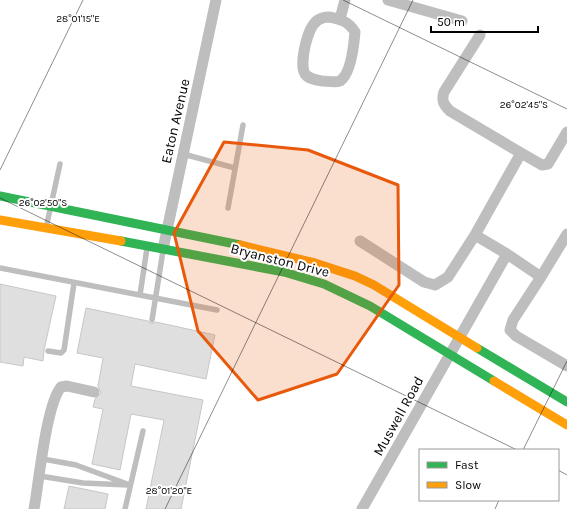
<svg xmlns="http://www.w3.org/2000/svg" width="567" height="509" font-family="Karla,sans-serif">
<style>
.building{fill:#dfdfdf;stroke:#c7c7c7}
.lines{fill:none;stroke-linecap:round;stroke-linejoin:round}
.lane{stroke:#bebebe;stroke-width:5.5}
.street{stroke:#bebebe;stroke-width:11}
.fast{stroke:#30b455;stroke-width:9}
.slow{stroke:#ff9f0a;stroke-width:9}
.marked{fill:#e8590c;fill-opacity:0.2;stroke:#e8590c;stroke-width:3;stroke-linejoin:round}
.ticks{fill:none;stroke:#000;stroke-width:1;stroke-opacity:0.45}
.labels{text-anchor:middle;stroke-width:4;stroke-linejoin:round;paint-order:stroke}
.street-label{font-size:14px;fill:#000;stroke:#fff}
.ticks-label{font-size:10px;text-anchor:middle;fill:#000;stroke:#fff;stroke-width:4;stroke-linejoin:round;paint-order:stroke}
</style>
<rect width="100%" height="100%" fill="#fff"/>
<path class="building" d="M 0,284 L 56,296 L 44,350 L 43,361 L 24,357 L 23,366 L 0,362 Z
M 86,308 L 148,321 L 151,324 L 156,322 L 215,335 L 206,379 L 135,364 L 131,386 L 203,400 L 181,509 L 146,509 L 164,420 L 131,414 L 120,470 L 92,464 L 103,409 L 93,407 L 95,399 L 101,393 L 98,386 L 103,358 L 77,353 Z
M 69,486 L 108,494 L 105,509 L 64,509 Z"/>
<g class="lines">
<path class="lane" d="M 183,154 L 235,168
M 228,208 L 243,125
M 46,228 L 60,164
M 0,268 L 217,310
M 140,295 L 147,248
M 152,320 L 163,251
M 48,351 L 61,353 L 64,350 L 74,283
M 43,459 L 76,465 L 130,485
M 40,476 L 83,483 L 128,485
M 125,509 L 143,431"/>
<path class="street" d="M 388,0 L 462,21
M 329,17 C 341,19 349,22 355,32 C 354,44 351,74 340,81 C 335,83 327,81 322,81 C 316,80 309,79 305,74 C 299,64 307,27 318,20 C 321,18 326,17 329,17 Z
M 340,19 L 345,0
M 521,153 L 542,165 L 548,164 L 567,132
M 360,241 L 424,282 L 435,285 L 448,277 L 475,235
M 163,249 L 216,0
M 507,254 L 541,277 L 567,234
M 541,277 L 513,320 L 510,330 L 516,336 L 567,366
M 34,509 C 39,482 46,405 61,387 L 67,386 L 94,392
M 362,509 L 507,254 L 475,235 L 521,153 L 450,111 C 444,105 441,101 444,92 L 480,35"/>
<path class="fast" d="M 0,196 L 240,245
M 121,241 L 284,272 L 324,284 L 370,306 L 494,381
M 477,348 L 567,402"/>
<path class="slow" d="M 0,220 L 121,241
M 240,245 L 315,263 L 355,276 L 374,285 L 477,348
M 494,381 L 567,425"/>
</g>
<path class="marked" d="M 224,142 L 308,150 L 398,185 L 399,285 L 337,374 L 258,400 L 198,331 L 174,233 Z"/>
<path class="ticks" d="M 343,0 L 567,109M 0,170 L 83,0M 0,198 L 517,450M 523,450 L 567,361M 558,470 L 567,475M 165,509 L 413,0M 495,509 L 499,500"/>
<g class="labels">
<g class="street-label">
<text transform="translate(175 121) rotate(-77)" y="5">Eaton Avenue</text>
<text transform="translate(280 260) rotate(14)" y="5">Bryanston Drive</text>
<text transform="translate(398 416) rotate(-61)" y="5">Muswell Road</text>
</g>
</g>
<g class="ticks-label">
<text x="78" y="22">28°01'15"E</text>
<text x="524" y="108">26°02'45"S</text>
<text x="43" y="206">26°02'50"S</text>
<text x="169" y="494">28°01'20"E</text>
</g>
<rect x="419" y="449" width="140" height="52" fill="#ffffff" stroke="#999999"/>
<rect x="427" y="462" width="20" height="6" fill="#30b455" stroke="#999999"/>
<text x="455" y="469" font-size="12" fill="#000000">Fast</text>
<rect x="427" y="482" width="20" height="6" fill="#ff9f0a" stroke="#999999"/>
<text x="455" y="489" font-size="12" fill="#000000">Slow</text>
<path d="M431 26v6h107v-6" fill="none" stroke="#000000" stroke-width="2"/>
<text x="437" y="26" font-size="12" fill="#000000" stroke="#ffffff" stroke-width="3" paint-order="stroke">50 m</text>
</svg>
